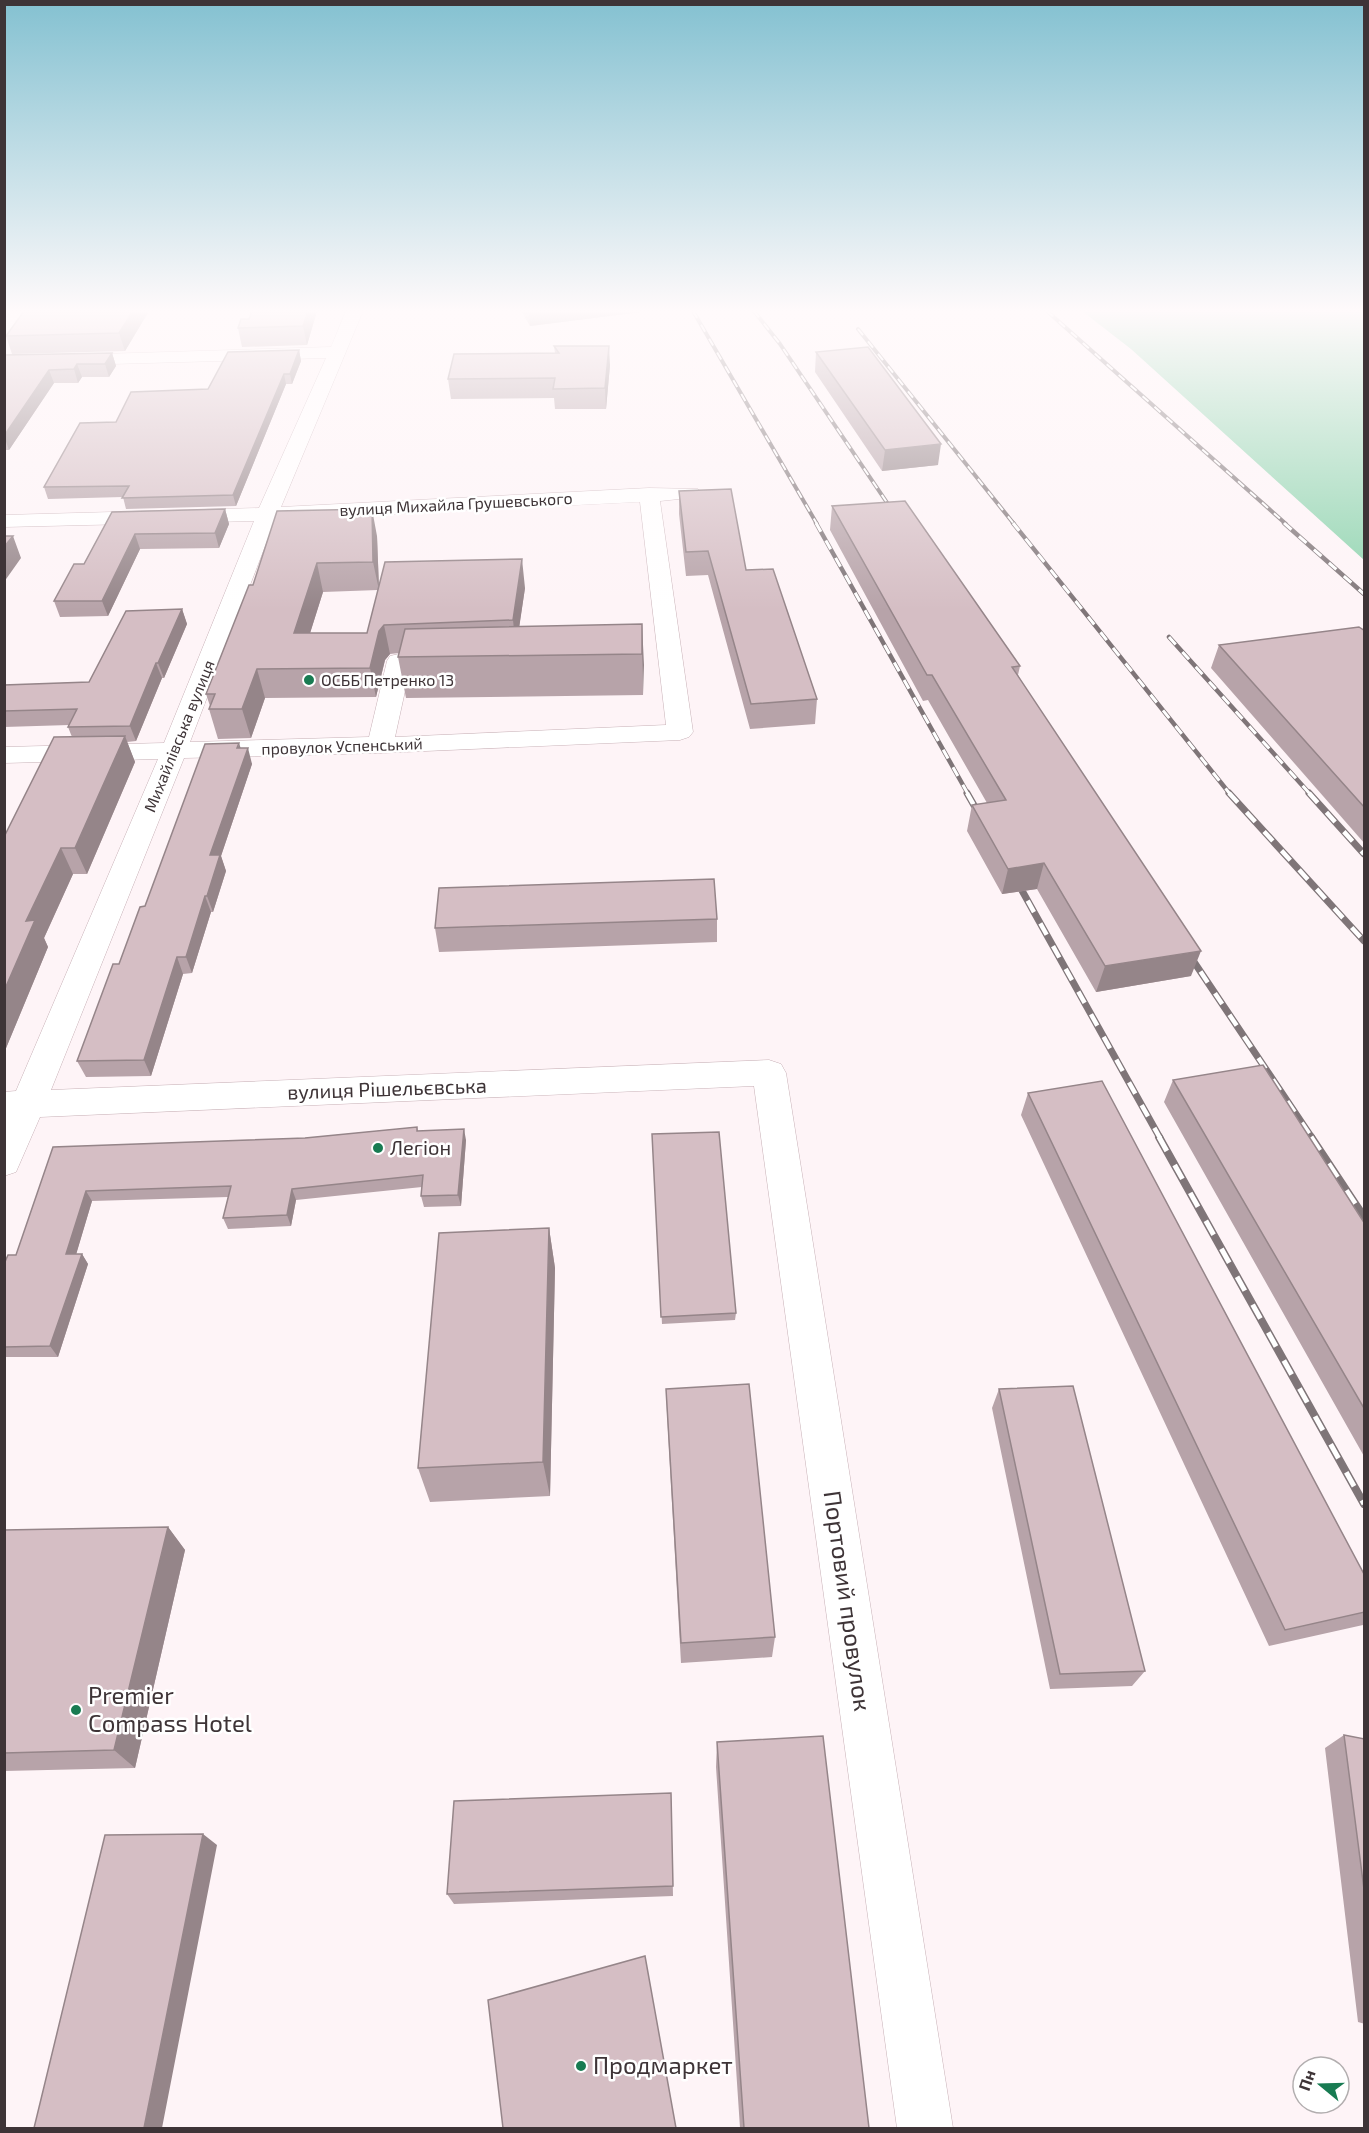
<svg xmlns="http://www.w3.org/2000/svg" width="1369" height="2133" font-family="'Exo 2',sans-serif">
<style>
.water{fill:#8fd4af}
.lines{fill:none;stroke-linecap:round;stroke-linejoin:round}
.minor-casing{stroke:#c8b1b7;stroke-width:1}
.minor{fill:#fff;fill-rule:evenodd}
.rail-far3-casing{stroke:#7f7578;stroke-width:4}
.rail-far2-casing{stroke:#7f7578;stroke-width:4.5}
.rail-far1-casing{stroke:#7f7578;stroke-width:7}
.rail-casing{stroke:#7f7578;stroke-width:8}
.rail-far3{stroke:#fff;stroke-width:2;stroke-dasharray:8;stroke-linecap:butt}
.rail-far2{stroke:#fff;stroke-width:3;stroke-dasharray:10;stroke-linecap:butt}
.rail-far1{stroke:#fff;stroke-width:4.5;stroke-dasharray:13;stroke-linecap:butt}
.rail{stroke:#fff;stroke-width:5;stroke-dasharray:16;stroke-linecap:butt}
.wall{fill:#b7a3a9;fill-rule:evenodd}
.shaded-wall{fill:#958589}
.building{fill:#d5bec4;stroke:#958589;stroke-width:1.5}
.poi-dot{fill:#187b52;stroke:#fff;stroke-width:2}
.labels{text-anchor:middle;stroke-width:5;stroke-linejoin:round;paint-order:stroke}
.far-street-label{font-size:16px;fill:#3e3437;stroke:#fff}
.far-poi-label{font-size:16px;fill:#3e3437;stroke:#fff;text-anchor:start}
.street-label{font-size:20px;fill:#3e3437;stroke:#fff}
.poi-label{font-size:20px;fill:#3e3437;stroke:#fff;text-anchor:start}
.near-street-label{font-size:24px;fill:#3e3437;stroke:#fff}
.near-poi-label{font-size:24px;fill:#3e3437;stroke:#fff;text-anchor:start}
</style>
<rect width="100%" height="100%" fill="#fef4f7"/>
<path class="water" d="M 1082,311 L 1364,311 L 1364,560 L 1131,349 Z"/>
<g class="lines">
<defs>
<path id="minor" d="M 11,311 L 28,311 L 10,336 L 4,337 L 4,320 Z
M 346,311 L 363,311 L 281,507 L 649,488 L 698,489 L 701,493 L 698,497 L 660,501 L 693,732 L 689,737 L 680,740 L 380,753 L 184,758 L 51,1090 L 769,1060 L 781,1064 L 786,1073 L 953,2128 L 897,2128 L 754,1086 L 40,1117 L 16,1172 L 4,1176 L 4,1092 L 16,1091 L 158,759 L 4,763 L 4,747 L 164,743 L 254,521 L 4,527 L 4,515 L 259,508 L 326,358 L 4,367 L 4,357 L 331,347 ZM 640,502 L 666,725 L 395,737 L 410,668 L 451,665 L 454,660 L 451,655 C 433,650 408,651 390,656 L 387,661 L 369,737 L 190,742 L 275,520 Z"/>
</defs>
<use href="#minor" class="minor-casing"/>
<use href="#minor" class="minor"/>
<defs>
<path id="rail-far3" d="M 693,311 L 817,524
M 754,311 L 780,344 L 896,516
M 1047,311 L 1286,524
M 858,329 L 1014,524"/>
<path id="rail-far2" d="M 816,523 L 968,794
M 1013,523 L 1230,794
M 1284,523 L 1364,594
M 1169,637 L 1310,794"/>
<path id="rail-far1" d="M 967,793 L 983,821
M 1229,793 L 1364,941
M 1309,793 L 1364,854
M 1015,878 L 1160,1138
M 1186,950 L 1312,1138"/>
<path id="rail" d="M 1159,1137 L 1364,1504
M 1311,1137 L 1364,1217"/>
</defs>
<use href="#rail-far3" class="rail-far3-casing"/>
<use href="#rail-far2" class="rail-far2-casing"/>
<use href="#rail-far1" class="rail-far1-casing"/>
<use href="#rail" class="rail-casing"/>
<use href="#rail-far3" class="rail-far3"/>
<use href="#rail-far2" class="rail-far2"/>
<use href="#rail-far1" class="rail-far1"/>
<use href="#rail" class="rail"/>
</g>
<path class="wall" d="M 149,311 L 125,351 L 12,354 L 6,336 Z
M 317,311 L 307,345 L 242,347 L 238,328 L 249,319 Z
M 521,311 L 649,311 L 530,326 Z
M 554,346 L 610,365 L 606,409 L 555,409 L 554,398 L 451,399 L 448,379 L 555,353 Z
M 299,350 L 301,361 L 292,384 L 286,384 L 236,506 L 126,509 L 123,497 L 48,499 L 44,487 L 116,422 L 208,389 Z
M 816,352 L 938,465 L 882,471 L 815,372 Z
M 112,353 L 116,366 L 109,377 L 82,377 L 78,383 L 54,383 L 9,450 L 4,450 L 4,355 Z
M 679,491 L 817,699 L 815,724 L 750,729 L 708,575 L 686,576 L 679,514 Z
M 832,506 L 1020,666 L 1018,675 L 1191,976 L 1096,992 L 1037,889 L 1002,894 L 967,831 L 972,805 L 987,803 L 928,700 L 923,701 L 830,530 Z
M 225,509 L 229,524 L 219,548 L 140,549 L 108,616 L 60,617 L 54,601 L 84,564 L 112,512 Z
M 377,536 L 379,587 L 525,588 L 519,627 L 642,624 L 643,695 L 406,698 L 398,657 L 399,653 L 390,654 L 385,660 L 376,697 L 265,698 L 251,738 L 218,739 L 209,709 L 210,706 L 206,694 L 253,585 ZM 378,590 L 367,633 L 310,633 L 323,592 Z
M 182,609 L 187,624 L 164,678 L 162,678 L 136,741 L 127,742 L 135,762 L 87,874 L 73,874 L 44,938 L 48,947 L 4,1053 L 4,837 L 72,737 L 68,727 L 69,725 L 4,727 L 4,685 L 89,682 Z
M 1365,631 L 1365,844 L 1211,668 L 1219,645 Z
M 241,748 L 252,764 L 221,856 L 226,871 L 213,912 L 211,912 L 192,973 L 183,974 L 151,1076 L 86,1077 L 77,1061 L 145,906 Z
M 717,919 L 717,942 L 439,952 L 435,928 Z
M 1173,1080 L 1365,1224 L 1365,1458 L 1164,1102 Z
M 1028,1093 L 1365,1576 L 1365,1624 L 1363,1625 L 1269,1646 L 1021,1115 Z
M 417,1127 L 418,1131 L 466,1140 L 461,1206 L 424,1207 L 421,1196 L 422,1187 L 296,1200 L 291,1226 L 228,1229 L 223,1218 L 228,1197 L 92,1201 L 76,1254 L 82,1254 L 88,1264 L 58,1357 L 4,1357 L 4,1264 L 16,1255 L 53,1147 L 305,1138 Z
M 652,1134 L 736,1313 L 735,1320 L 662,1324 Z
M 549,1228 L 555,1268 L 550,1496 L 430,1502 L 418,1468 Z
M 666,1389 L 775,1637 L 772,1657 L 681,1663 L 667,1414 Z
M 999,1389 L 1145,1671 L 1132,1686 L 1050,1689 L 992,1408 Z
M 168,1527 L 185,1550 L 135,1768 L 4,1771 L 4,1530 Z
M 1344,1735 L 1365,1739 L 1365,2024 L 1358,2022 L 1325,1748 Z
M 717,1742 L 869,2128 L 740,2128 L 716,1767 Z
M 671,1793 L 673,1896 L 454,1904 L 447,1894 Z"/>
<path class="shaded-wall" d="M 133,311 L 149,311 L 125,351 L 119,333 Z
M 308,311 L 317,311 L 307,345 L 303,326 Z
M 529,311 L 649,311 L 530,326 Z
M 609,346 L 610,365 L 606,409 L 605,388 Z
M 299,350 L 301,361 L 292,384 L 290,374 Z
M 112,353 L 116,366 L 109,377 L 105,364 Z
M 77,364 L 82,377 L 78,383 L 74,369 Z
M 49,370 L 54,383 L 9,450 L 4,436 Z
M 284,374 L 286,384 L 236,506 L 233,495 Z
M 941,444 L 938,465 L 882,471 L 885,450 Z
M 225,509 L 229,524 L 219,548 L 215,533 Z
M 372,509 L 377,536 L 379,590 L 373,562 Z
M 135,534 L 140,549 L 108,616 L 102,601 Z
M 13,536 L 21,558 L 4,582 L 4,547 Z
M 522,559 L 525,588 L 516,649 L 513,620 Z
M 317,563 L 323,592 L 301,662 L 294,633 Z
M 182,609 L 187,624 L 164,678 L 158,663 Z
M 642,624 L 644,665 L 643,695 L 642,654 Z
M 384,625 L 390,654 L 385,660 L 376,697 L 370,668 L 379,631 Z
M 156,663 L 162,678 L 136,741 L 130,726 Z
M 257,669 L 265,698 L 251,738 L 242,709 Z
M 125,736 L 135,762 L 87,874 L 75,848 Z
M 239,743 L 244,758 L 248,748 L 252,764 L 221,856 L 226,871 L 213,912 L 207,896 L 210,855 Z
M 61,848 L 73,874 L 44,938 L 48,947 L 4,1053 L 4,991 L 26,921 Z
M 1044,863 L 1037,889 L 1002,894 L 1008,869 Z
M 205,896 L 211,912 L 192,973 L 186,957 Z
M 1201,951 L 1191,976 L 1096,992 L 1105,966 Z
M 177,957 L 183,974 L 151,1076 L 144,1060 Z
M 464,1129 L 466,1140 L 461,1206 L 458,1195 Z
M 292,1189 L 296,1200 L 291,1226 L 287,1215 Z
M 86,1191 L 92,1201 L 73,1265 L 66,1254 Z
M 549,1228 L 555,1268 L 550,1496 L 543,1462 Z
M 82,1254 L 88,1264 L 58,1357 L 50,1346 Z
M 168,1527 L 185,1550 L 135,1768 L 114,1750 Z
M 203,1834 L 217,1845 L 162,2128 L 144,2128 Z"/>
<path class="building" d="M 24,311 L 133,311 L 119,333 L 6,336 Z
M 252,311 L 308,311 L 303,326 L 238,328 L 241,319 L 249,319 Z
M 554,346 L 609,346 L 605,388 L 553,389 L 555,378 L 448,379 L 454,354 L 559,353 Z
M 868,347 L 941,444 L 885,450 L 816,352 Z
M 299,350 L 290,374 L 284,374 L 233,495 L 122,498 L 129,486 L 44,487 L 80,423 L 116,422 L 131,392 L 208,389 L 228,352 Z
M 112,353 L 105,364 L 77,364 L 74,369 L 49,370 L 4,436 L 4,355 Z
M 731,489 L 746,570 L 773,569 L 817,699 L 751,704 L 708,551 L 686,552 L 679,491 Z
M 905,501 L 1020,666 L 1012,667 L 1201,951 L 1105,966 L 1044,863 L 1008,869 L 972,805 L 1006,800 L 932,675 L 927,675 L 832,506 Z
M 225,509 L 215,533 L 135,534 L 102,601 L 54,601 L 74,564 L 84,564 L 112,512 Z
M 372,509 L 373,562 L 317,563 L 294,633 L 367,633 L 385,562 L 522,559 L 513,620 L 384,625 L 379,631 L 370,668 L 257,669 L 242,709 L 209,709 L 215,694 L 206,694 L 249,585 L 253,585 L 277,511 Z
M 4,536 L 13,536 L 4,547 Z
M 182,609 L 158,663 L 156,663 L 130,726 L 68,727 L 77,709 L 4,711 L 4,685 L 89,682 L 126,611 Z
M 642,624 L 642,654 L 398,657 L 405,629 Z
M 1359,627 L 1365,631 L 1365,808 L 1219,645 Z
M 125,736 L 75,848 L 61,848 L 26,921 L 35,920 L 4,991 L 4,837 L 54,737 Z
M 239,743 L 237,748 L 248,748 L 210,855 L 220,855 L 207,896 L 205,896 L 186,957 L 177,957 L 144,1060 L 77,1061 L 113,964 L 119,964 L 140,907 L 145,906 L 205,744 Z
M 714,879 L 717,919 L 435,928 L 439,888 Z
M 1263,1065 L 1365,1224 L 1365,1410 L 1173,1080 Z
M 1102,1081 L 1365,1576 L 1365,1612 L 1285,1630 L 1028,1093 Z
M 417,1127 L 417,1131 L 464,1129 L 458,1195 L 421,1196 L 423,1175 L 292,1189 L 287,1215 L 223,1218 L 231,1186 L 86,1191 L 66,1254 L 82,1254 L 50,1346 L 4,1347 L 4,1264 L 8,1255 L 16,1255 L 53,1147 L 305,1138 Z
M 719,1132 L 736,1313 L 661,1317 L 652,1134 Z
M 549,1228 L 543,1462 L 418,1468 L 439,1233 Z
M 749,1384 L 775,1637 L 681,1643 L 666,1389 Z
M 1073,1386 L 1145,1671 L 1060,1674 L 999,1389 Z
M 168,1527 L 114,1750 L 4,1753 L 4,1530 Z
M 1344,1735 L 1365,1739 L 1365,1897 Z
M 823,1736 L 869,2128 L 744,2128 L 717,1742 Z
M 671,1793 L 673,1886 L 447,1894 L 454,1801 Z
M 203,1834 L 144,2128 L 34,2128 L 105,1835 Z
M 645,1956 L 676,2128 L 503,2128 L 488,2000 Z"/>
<linearGradient id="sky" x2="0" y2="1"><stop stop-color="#84c1d1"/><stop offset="0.51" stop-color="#fffafb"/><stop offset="1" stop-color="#fffafb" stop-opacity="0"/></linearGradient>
<rect width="1369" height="610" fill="url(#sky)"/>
<g class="poi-dot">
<circle cx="309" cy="680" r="6"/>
<circle cx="378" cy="1148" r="6"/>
<circle cx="76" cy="1710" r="6"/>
<circle cx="581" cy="2066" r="6"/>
</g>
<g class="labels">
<g class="far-street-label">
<text transform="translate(456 504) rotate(-3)" y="6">вулиця Михайла Грушевського</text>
<text transform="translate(179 736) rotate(-68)" y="6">Михайлівська вулиця</text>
<text transform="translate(342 746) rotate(-2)" y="6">провулок Успенський</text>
</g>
<g class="far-poi-label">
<text x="321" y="686">ОСББ Петренко 13</text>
</g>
<g class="street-label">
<text transform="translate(387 1089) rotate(-2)" y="7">вулиця Рішельєвська</text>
</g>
<g class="poi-label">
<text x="390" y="1155">Легіон</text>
</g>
<g class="near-street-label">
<text transform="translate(847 1601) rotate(82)" y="8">Портовий провулок</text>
</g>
<g class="near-poi-label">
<text x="88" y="1704">Premier<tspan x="88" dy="28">Compass Hotel</tspan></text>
<text x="593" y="2074">Продмаркет</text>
</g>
</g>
<rect width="1369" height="2133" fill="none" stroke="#3e3437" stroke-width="12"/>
<g transform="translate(1321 2085) rotate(289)"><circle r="28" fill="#ffffff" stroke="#b2aeaf" stroke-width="1.5"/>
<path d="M0-4.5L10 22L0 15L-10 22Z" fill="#187b52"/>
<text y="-9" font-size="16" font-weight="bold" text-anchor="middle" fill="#3e3437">Пн</text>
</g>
</svg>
